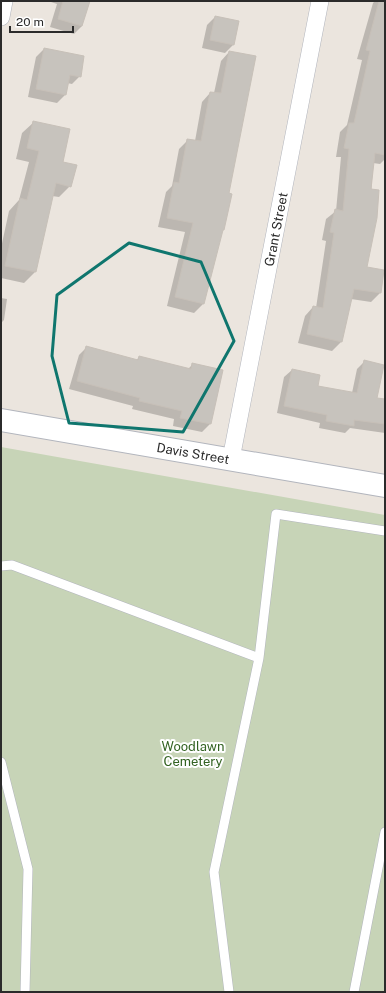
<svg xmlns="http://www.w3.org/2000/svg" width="386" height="993" font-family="'Public Sans',sans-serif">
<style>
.cemetery{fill:#c7d4b7}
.shadow{fill:#0003}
.building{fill:#c7c3bd;stroke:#c7c0b8}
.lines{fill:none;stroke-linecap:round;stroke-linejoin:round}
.service-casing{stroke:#b2b5bd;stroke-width:10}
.minor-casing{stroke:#b2b5bd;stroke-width:18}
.tertiary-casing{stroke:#b2b5bd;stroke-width:24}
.service{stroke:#fff;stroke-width:9}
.minor{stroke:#fff;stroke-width:17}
.tertiary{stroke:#fff;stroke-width:22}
.marked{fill:none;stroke:#0f766e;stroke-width:3;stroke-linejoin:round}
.labels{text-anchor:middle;stroke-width:4;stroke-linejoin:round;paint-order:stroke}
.street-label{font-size:13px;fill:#2b2b2b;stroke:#fff}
.park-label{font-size:13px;fill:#326221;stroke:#fff}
</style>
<rect width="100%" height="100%" fill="#ebe5de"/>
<path class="cemetery" d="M 1,447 L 385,515 L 385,992 L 1,992 Z"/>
<path class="shadow" d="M 51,1 L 88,1 L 82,26 L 74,34 L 50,27 L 57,4 L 51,2 Z
M 375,1 L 385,1 L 385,159 L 380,164 L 373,163 L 366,268 L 380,293 L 371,302 L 351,299 L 341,342 L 332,351 L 298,343 L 305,316 L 313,307 L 316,308 L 326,241 L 322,240 L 326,219 L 336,211 L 341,157 L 336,157 L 340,132 L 347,125 L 362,60 L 357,59 L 373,3 Z
M 215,17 L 233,45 L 225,53 L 202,48 L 207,25 Z
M 44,49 L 80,76 L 72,84 L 67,83 L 65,95 L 57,103 L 28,97 L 36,57 Z
M 229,52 L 221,232 L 203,304 L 194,313 L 167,306 L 185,232 L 158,227 L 166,192 L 172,186 L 179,149 L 188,140 L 195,141 L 202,102 L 210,93 L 214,93 L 221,61 Z
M 34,122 L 62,162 L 70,186 L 59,197 L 52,196 L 35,272 L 24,283 L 1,278 L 1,248 L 9,211 L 19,200 L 29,162 L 16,159 L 22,133 Z
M 1,298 L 7,299 L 4,320 L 1,323 Z
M 87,347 L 136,361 L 139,357 L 188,369 L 193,364 L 222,370 L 210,424 L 202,432 L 173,426 L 174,419 L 132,409 L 133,406 L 69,389 L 79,355 Z
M 365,361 L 376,399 L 385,400 L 385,433 L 350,428 L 345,433 L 319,428 L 320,423 L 277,413 L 284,377 L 292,370 L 317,387 L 352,393 L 357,369 Z"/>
<path class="building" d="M 63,1 L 90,1 L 82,26 L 58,19 Z
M 379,1 L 385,1 L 385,155 L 375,153 L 371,189 L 379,190 L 377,218 L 367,267 L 384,270 L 381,293 L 354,289 L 342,342 L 307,334 L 313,306 L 323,308 L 334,233 L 330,232 L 335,209 L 343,211 L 349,149 L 344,148 L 349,123 L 354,123 L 370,51 L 366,50 Z
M 215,16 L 239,21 L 234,45 L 210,40 Z
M 44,48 L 84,56 L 81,77 L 70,75 L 66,95 L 36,89 Z
M 229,51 L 256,56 L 229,193 L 232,194 L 224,230 L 223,230 L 204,304 L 175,297 L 193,223 L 167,218 L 174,182 L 179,183 L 187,139 L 201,141 L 210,92 L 221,93 Z
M 33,121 L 70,129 L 63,162 L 77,165 L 71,187 L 56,183 L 36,272 L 5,266 L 20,198 L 27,200 L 39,151 L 27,148 Z
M 86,346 L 138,360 L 139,356 L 191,369 L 192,363 L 223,370 L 211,424 L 180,418 L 182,411 L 139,401 L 140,398 L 77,381 Z
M 364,360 L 384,365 L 377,398 L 385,399 L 385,424 L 354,420 L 354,426 L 326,421 L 327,415 L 284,406 L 292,369 L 320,375 L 318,386 L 357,393 Z"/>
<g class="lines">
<defs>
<path id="service" d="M 1,566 L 12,565 L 259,658 L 214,872 L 229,992
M 259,658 L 276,514 L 385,531
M 1,762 L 28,869 L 25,992
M 354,992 L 385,832"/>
<g id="minor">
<path d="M 1,17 L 4,1"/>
<path id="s1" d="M 231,459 L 320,1"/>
</g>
<g id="tertiary">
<path id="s2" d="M 1,420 L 385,486"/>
</g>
</defs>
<use href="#service" class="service-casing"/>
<use href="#minor" class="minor-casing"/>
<use href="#tertiary" class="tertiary-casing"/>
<use href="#service" class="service"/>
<use href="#minor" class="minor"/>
<use href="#tertiary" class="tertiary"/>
</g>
<path class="marked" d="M 129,243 L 201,262 L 234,341 L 183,432 L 69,423 L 52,356 L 57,295 Z"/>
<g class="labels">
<g class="street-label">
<text dy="5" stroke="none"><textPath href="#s1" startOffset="234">Grant Street</textPath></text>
<text dy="5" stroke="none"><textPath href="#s2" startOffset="195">Davis Street</textPath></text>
</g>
<g class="park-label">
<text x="193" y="751">Woodlawn<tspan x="193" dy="15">Cemetery</tspan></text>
</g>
</g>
<rect width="386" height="993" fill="none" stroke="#2b2b2b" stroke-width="4"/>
<path d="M10 26v6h63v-6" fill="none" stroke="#2b2b2b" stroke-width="2"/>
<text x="16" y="26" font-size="12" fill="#2b2b2b" stroke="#ffffff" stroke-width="3" paint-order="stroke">20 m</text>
</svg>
